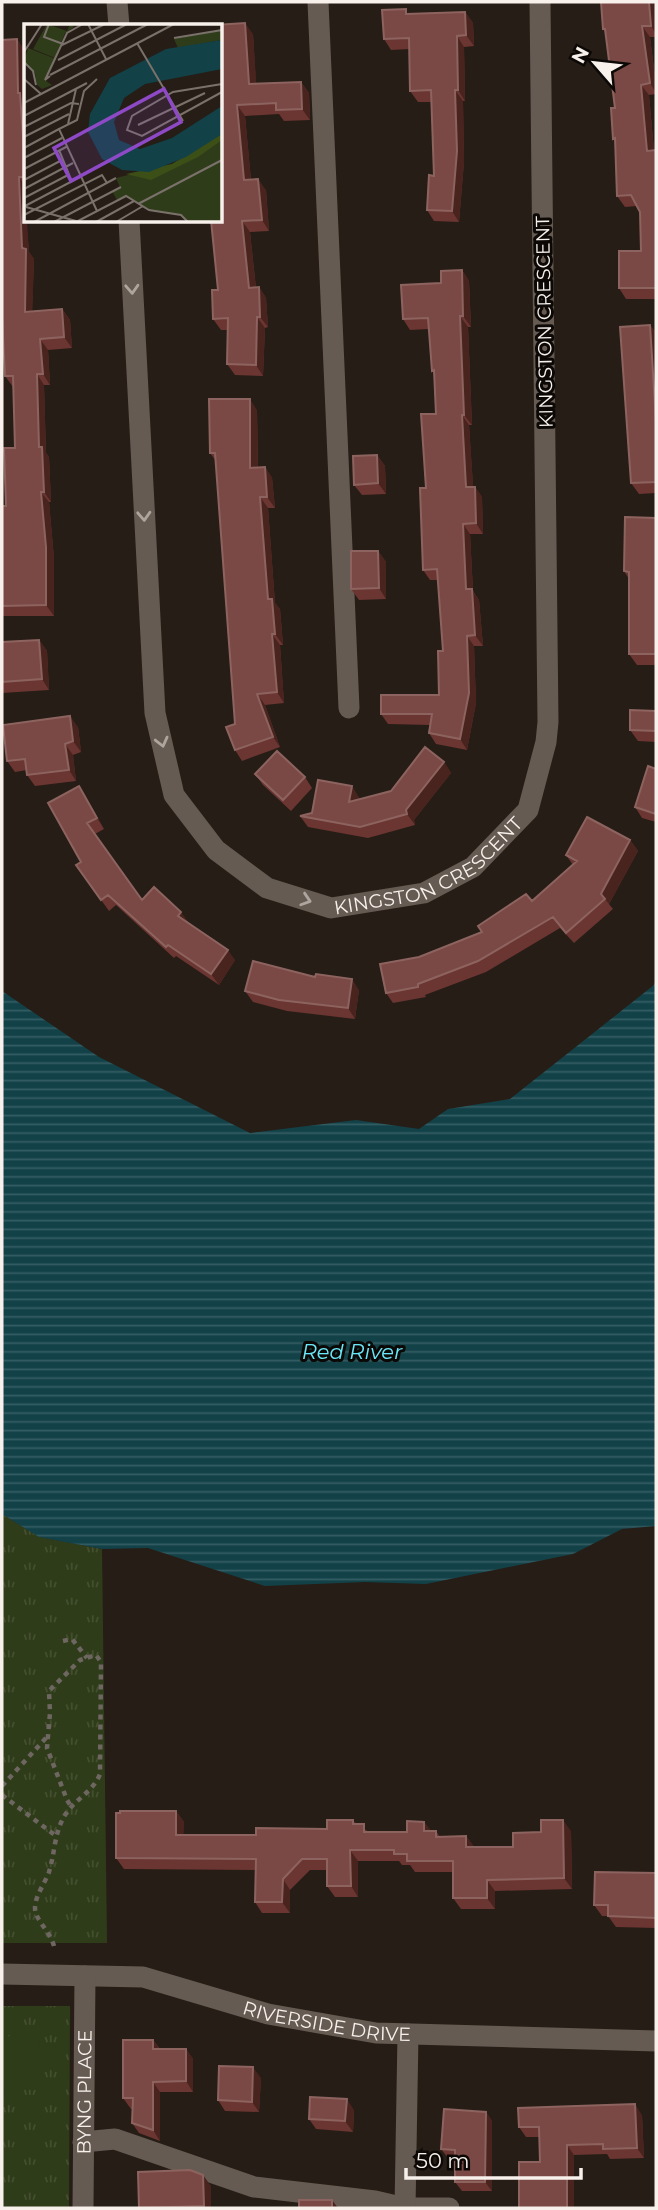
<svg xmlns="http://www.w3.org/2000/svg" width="658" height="2210" font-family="Montserrat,sans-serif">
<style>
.park{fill:url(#park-tufts)}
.pitch{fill:#2f3c1a}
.water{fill:url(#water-rules)}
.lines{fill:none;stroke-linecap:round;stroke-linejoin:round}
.path{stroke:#6e6660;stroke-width:4.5;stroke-dasharray:5 5;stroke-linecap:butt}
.minor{stroke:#655b52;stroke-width:21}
.wall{fill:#6b3531}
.shaded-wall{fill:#49231e}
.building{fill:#7a4945;stroke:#8d635f;stroke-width:2}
.oneway{stroke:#aea69e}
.labels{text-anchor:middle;stroke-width:6;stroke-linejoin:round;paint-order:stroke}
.street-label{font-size:19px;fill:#f7f0eb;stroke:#0c0806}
.water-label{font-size:21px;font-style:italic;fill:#69e8fa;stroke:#0c0806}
.inset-road{fill:none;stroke:#7a716b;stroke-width:2}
.view{fill:#8e49c6;fill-opacity:0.15;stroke:#8e49c6;stroke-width:3.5}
.inset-edge{fill:none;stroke:#f7f0eb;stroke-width:3.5}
</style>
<defs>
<pattern id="park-tufts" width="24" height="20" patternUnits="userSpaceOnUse" patternTransform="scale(1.75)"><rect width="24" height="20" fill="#2f3c1a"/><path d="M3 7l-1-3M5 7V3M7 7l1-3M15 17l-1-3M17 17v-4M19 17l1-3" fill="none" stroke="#444f30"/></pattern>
<pattern id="water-rules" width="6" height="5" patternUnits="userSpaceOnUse" patternTransform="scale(1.75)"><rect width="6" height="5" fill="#124148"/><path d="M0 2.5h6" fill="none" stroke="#355d63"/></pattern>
</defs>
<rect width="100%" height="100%" fill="#261d16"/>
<path class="park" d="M 2,1514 L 40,1537 L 102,1549 L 107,1943 L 2,1943 Z
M 2,2006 L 70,2006 L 69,2208 L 2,2208 Z"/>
<path class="pitch" d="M 2,2036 L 39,2037 L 38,2090 L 2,2089 Z"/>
<path class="water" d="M 656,980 L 656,1526 L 622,1529 L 573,1554 L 426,1584 L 365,1582 L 265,1586 L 148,1548 L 102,1549 L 39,1537 L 2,1514 L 2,991 L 99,1057 L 250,1133 L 356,1120 L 419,1129 L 448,1109 L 510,1099 L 654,985 Z"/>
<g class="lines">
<path class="path" d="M 63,1641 L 72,1639 L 87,1658
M 2,1786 L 46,1738
M 2,1795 L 56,1836
M 54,1946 C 50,1931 35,1920 35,1908 C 35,1896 45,1883 49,1872 C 55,1853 54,1833 65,1815 C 75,1799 93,1792 100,1774 L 101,1662 L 96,1655 L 80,1660 L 49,1691 L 50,1713 L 47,1748 L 67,1800 L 72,1808"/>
<g class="minor">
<path d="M 117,2 L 119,26"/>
<path d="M 318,2 L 349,708"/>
<path id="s1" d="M 129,220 L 155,713 L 174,795 L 216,850 L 267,888 L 331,908 L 424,893 L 473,867 L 528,810 L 546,742 L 548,722 L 540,2"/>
<path id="s2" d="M 2,1974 L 143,1977 L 268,2014 L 376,2033 L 656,2041"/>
<path d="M 83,2142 L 115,2139 L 254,2187 L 375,2201 L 405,2208 L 449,2208"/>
<path id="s3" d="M 83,2208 L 85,1976"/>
<path d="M 405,2208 L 408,2034"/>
</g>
</g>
<path class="wall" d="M 601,2 L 655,2 L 655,3 L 656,37 L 650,37 L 656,85 L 656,94 L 649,95 L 654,150 L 656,150 L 656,299 L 626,299 L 619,288 L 641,251 L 640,212 L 637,206 L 625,207 L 617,196 L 615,141 L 613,139 L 615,108 L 606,33 L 603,29 Z
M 465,12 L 473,23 L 474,46 L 464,47 L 465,101 L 463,101 L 464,162 L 459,222 L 434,221 L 427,210 L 434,176 L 431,102 L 418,102 L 410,91 L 410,49 L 391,50 L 384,39 L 410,14 Z
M 220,26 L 253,34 L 256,84 L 301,82 L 309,93 L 310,120 L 284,121 L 279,114 L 245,116 L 251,180 L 266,190 L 269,231 L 250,232 L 256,288 L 259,287 L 266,298 L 268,327 L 265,328 L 263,376 L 235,375 L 227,364 L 228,330 L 221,330 L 213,319 L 218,290 Z
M 17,39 L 24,50 L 25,100 L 26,101 L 26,220 L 29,252 L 34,259 L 32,311 L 62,309 L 70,320 L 72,348 L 48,350 L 50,385 L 44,385 L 46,453 L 49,457 L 51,502 L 49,502 L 54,558 L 54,616 L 2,616 L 2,506 L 6,506 L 15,448 L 13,387 L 5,376 Z
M 462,270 L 469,281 L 471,327 L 468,327 L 472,425 L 469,425 L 473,487 L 475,487 L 482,497 L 483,534 L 470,534 L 473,591 L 479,600 L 483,646 L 474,646 L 476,703 L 467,750 L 436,744 L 429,733 L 430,725 L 388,724 L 381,714 L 439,695 L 443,651 L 438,580 L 430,580 L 423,570 L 436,414 L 434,374 L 432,371 L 429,329 L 410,330 L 403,319 L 441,283 Z
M 650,325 L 656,333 L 656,493 L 639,494 L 631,483 Z
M 257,410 L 258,467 L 265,467 L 272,478 L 275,508 L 268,508 L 275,603 L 280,609 L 283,645 L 280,645 L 284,703 L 265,705 L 280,747 L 242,761 L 235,750 L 235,724 L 216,461 L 210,453 Z
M 377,455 L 385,466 L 386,494 L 362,495 L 354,485 Z
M 656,518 L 656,665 L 637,665 L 629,654 L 629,579 L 624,571 Z
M 378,551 L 386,562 L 386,599 L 359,600 L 351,589 Z
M 39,640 L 47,651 L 49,690 L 2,693 L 2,642 Z
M 656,711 L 656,742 L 638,741 L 630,730 Z
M 78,727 L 81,752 L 73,755 L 76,781 L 35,786 L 27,775 L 27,770 L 15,772 L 7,761 Z
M 444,762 L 451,773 L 414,820 L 415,825 L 368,838 L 308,827 L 300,816 L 359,797 L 359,800 L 391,791 Z
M 656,769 L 656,822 L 642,818 L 635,807 Z
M 255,774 L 305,777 L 312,788 L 291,811 L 263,785 Z
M 86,797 L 104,829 L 95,834 L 142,900 L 189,923 L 235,960 L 219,985 L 176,956 L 174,958 L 116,905 L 109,911 L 76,865 L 81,862 Z
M 630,840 L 638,851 L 609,904 L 613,909 L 574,943 L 560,928 L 486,972 L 425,995 L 426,997 L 393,1003 L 386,993 L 419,957 L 482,932 L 532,901 L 573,865 L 566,855 Z
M 359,990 L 355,1019 L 287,1011 L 253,1002 L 245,991 Z
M 176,1811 L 184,1822 L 183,1835 L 256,1835 L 327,1829 L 353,1820 L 356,1824 L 369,1832 L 407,1832 L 424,1822 L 431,1831 L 436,1831 L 440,1837 L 466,1836 L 474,1847 L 513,1847 L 571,1831 L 572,1889 L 495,1891 L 495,1909 L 461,1909 L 453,1898 L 453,1872 L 415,1872 L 410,1865 L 402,1865 L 399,1861 L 358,1861 L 358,1897 L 335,1897 L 327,1886 L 327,1870 L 310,1870 L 290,1890 L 290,1913 L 262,1913 L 255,1902 L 255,1870 L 124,1869 L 116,1858 Z
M 656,1873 L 656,1928 L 616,1927 L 608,1916 L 602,1916 L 594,1905 Z
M 153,2040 L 160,2049 L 186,2049 L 193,2059 L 193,2092 L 160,2092 L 160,2141 L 139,2133 L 132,2123 L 132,2109 L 131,2109 L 123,2098 Z
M 261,2078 L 259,2112 L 225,2111 L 218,2100 Z
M 354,2110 L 353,2132 L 316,2129 L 309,2119 Z
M 486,2112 L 492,2121 L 492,2191 L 462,2191 L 455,2182 L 455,2158 L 448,2158 L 441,2149 Z
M 642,2115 L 644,2158 L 610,2159 L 607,2154 L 574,2155 L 574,2208 L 540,2162 L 539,2137 L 526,2137 L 519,2127 Z
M 211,2186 L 211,2208 L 139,2208 Z"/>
<path class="shaded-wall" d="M 649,2 L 655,2 L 655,3 L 656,34 L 651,26 Z
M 465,12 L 473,23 L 474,46 L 466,35 Z
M 245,23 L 253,34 L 257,95 L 249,84 Z
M 642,26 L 650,37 L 656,85 L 656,93 L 650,83 Z
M 457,36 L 464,47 L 465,101 L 458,90 Z
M 17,39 L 24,50 L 25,100 L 26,101 L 26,179 L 24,177 L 18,93 Z
M 301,82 L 309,93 L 310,120 L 302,109 Z
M 641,85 L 649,95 L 655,162 L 647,151 Z
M 455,90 L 463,101 L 464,162 L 459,222 L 452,211 Z
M 237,105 L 245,116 L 252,191 L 244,180 Z
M 19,177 L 26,187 L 26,220 L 27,220 L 29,252 L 34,259 L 32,322 L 25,312 Z
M 258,179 L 266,190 L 269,231 L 262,220 Z
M 242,221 L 250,232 L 257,299 L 249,288 Z
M 462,270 L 469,281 L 471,327 L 463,316 Z
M 259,287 L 266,298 L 268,327 L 260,317 Z
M 62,309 L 70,320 L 72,348 L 64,337 Z
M 460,316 L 468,327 L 472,425 L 464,415 Z
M 257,317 L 265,328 L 263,376 L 256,365 Z
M 650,325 L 656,333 L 656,421 Z
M 40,339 L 48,350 L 50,385 L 43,374 Z
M 37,374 L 44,385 L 46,453 L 49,457 L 51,502 L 44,492 L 39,447 Z
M 250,399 L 257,410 L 258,479 L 250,468 Z
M 462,415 L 469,425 L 474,498 L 466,487 Z
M 377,455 L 385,466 L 386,494 L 378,483 Z
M 265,467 L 272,478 L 275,508 L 267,497 Z
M 475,487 L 482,497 L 483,534 L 476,523 Z
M 41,492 L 49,502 L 54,558 L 54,616 L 46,605 Z
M 260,497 L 268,508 L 275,603 L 280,609 L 283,645 L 275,634 L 268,599 Z
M 463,524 L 470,534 L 473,591 L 479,600 L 483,646 L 475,635 L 466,589 Z
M 378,551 L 386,562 L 386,599 L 379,588 Z
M 272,634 L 280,645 L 284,703 L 277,692 Z
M 467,636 L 474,646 L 476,703 L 467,750 L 460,739 Z
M 39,640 L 47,651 L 49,690 L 42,679 Z
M 257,694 L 265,705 L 280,747 L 273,737 Z
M 70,716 L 78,727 L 81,752 L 73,741 Z
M 65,744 L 73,755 L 76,781 L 69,770 Z
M 444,762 L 451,773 L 414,820 L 415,825 L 407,814 L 406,810 Z
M 79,786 L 86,797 L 104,829 L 97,818 Z
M 352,786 L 359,797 L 356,813 L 349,802 Z
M 630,840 L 638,851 L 609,904 L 601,894 Z
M 181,912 L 189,923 L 185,927 L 178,916 Z
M 228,950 L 235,960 L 219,985 L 211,974 Z
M 352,979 L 359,990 L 355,1019 L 348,1008 Z
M 176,1811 L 184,1822 L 183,1846 L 176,1835 Z
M 563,1820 L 571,1831 L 572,1889 L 564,1878 Z
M 424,1822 L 432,1832 L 424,1831 Z
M 466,1836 L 474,1847 L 466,1847 Z
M 350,1850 L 358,1861 L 358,1897 L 351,1886 Z
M 283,1879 L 290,1890 L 290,1913 L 282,1902 Z
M 487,1880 L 495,1891 L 495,1909 L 487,1898 Z
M 153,2040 L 160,2050 L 153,2049 Z
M 186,2049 L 193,2059 L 193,2092 L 186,2081 Z
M 253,2067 L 261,2078 L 259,2112 L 252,2102 Z
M 153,2082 L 160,2092 L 160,2141 L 153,2130 Z
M 347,2099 L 354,2110 L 353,2132 L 345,2121 Z
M 635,2104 L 642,2115 L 644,2158 L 637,2148 Z
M 486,2112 L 492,2121 L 492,2191 L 485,2182 Z
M 567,2145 L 574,2155 L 574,2208 L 567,2208 Z
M 203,2175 L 211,2186 L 211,2208 L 205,2208 L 204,2206 Z
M 332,2200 L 338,2208 L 332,2208 Z"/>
<path class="building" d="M 601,2 L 649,2 L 651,26 L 642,26 L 650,83 L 641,85 L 647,151 L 656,150 L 656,288 L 619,288 L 619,251 L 641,251 L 640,212 L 631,195 L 617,196 L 615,138 L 613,139 L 611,108 L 615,108 L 605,29 L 603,29 Z
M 406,9 L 406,14 L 465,12 L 466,35 L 457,36 L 458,90 L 455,90 L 457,151 L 452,211 L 427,210 L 429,175 L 434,176 L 431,90 L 410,91 L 409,38 L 384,39 L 382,10 Z
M 245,23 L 249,84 L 301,82 L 302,109 L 276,110 L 276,103 L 237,105 L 244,180 L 258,179 L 262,220 L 242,221 L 249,288 L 259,287 L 260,317 L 257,317 L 256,365 L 227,364 L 228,318 L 213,319 L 212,290 L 218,290 L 211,220 L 220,220 L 220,26 L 198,26 Z
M 17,39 L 18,93 L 20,93 L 24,152 L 24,177 L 19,177 L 22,248 L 26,249 L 25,312 L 62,309 L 64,337 L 40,339 L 43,374 L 37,374 L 39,447 L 42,447 L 44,492 L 41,492 L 46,547 L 46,605 L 2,606 L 2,506 L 6,506 L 4,448 L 15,448 L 13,376 L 5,376 L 2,316 L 2,40 Z
M 462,270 L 463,316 L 460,316 L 464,415 L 462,415 L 466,487 L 475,487 L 476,523 L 463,524 L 466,589 L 472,589 L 475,635 L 467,636 L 469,693 L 460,739 L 429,733 L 432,714 L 381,714 L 381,695 L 439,695 L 438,651 L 443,651 L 437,569 L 423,570 L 420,488 L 426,488 L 421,414 L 436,414 L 434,370 L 432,371 L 428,318 L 403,319 L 401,285 L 441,283 L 441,271 Z
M 650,325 L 656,421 L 656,482 L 631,483 L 620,327 Z
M 209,399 L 250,399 L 250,468 L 265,467 L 267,497 L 260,497 L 268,599 L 272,599 L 275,634 L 272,634 L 277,692 L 257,694 L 273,737 L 235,750 L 226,727 L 235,724 L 215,453 L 210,453 Z
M 377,455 L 378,483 L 354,485 L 353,456 Z
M 625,517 L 656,518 L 656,654 L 629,654 L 629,572 L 624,571 Z
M 351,551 L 378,551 L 379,588 L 351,589 Z
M 39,640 L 42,679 L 2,682 L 2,642 Z
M 630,710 L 656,711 L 656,731 L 630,730 Z
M 70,716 L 73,741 L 65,744 L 69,770 L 27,775 L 25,759 L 7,761 L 3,725 Z
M 425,747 L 444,762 L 406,810 L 407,814 L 360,827 L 300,816 L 312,813 L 318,780 L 352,786 L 349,802 L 391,791 Z
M 277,751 L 305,777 L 283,800 L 255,774 Z
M 648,766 L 656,769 L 656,814 L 635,807 Z
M 79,786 L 97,818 L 87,823 L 142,900 L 154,887 L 181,912 L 178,916 L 228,950 L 211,974 L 168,945 L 166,947 L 108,895 L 101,900 L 76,865 L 81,862 L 48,803 Z
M 587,817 L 630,840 L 601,894 L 605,899 L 566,933 L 553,917 L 478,961 L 418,984 L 418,987 L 386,993 L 380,964 L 419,957 L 482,932 L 478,926 L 526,894 L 532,901 L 577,861 L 566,855 Z
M 253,961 L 315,977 L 316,974 L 352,979 L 348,1008 L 279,1000 L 245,991 Z
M 120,1811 L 176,1811 L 176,1835 L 256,1835 L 256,1828 L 327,1829 L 327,1820 L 353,1820 L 353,1824 L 364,1824 L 364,1832 L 407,1832 L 407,1821 L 424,1822 L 424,1831 L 436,1831 L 436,1837 L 466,1836 L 466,1847 L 513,1847 L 513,1833 L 541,1832 L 541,1820 L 563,1820 L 564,1878 L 487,1880 L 487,1898 L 453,1898 L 453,1861 L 407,1861 L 407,1854 L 394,1854 L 394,1850 L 350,1850 L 351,1886 L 327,1886 L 327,1859 L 302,1859 L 283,1879 L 282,1902 L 255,1902 L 256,1859 L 116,1858 L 116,1813 L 120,1813 Z
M 595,1872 L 656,1873 L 656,1918 L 608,1916 L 608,1905 L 594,1905 Z
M 123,2040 L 153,2040 L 153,2049 L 186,2049 L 186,2081 L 153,2082 L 153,2130 L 132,2123 L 133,2098 L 123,2098 Z
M 219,2066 L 253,2067 L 252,2102 L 218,2100 Z
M 310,2097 L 347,2099 L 345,2121 L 309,2119 Z
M 635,2104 L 637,2148 L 603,2149 L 603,2144 L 567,2145 L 567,2208 L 519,2208 L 519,2162 L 540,2162 L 539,2127 L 519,2127 L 518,2108 Z
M 444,2109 L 486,2112 L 485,2182 L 455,2182 L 455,2150 L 441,2149 Z
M 190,2170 L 203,2175 L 204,2206 L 139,2208 L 138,2172 Z
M 299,2200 L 332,2200 L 332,2208 L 299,2208 Z"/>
<defs><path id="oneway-chevron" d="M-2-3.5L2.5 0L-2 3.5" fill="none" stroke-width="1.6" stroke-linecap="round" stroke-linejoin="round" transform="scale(1.75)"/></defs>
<g class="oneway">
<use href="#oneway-chevron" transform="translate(132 289) rotate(87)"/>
<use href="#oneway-chevron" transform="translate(144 516) rotate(87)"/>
<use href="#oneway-chevron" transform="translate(162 742) rotate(76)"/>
<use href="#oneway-chevron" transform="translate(306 900) rotate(18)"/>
</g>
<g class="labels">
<g class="street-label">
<text transform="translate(544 322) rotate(-91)" y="7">KINGSTON CRESCENT</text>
<text dy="7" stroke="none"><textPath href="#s1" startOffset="887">KINGSTON CRESCENT</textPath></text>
<text dy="7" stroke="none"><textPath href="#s2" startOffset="331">RIVERSIDE DRIVE</textPath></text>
<text dy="7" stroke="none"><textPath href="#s3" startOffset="116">BYNG PLACE</textPath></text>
</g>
<g class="water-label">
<text x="352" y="1359">Red River</text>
</g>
</g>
<g transform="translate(24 24)">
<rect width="198" height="198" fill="#261d16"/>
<path d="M 23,0 L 43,7 L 46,0 L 50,3 L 41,9 L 31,34 L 9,25 ZM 198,110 L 198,198 L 164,198 L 157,191 L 128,187 L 102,172 L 93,176 L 88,167 L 96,163 L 92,154 L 148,140 Z" fill="#2f3c1a"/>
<path d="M 198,110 L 198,116 L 174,133 L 127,156 L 102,150 L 148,140 Z" fill="#3c4f17"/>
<path d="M 198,6 L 198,16 L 154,24 L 150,15 ZM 4,24 L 32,35 L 22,57 L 28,61 L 18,65 L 13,61 L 11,49 L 0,37 Z" fill="#2f3c1a"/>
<path d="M 198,16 L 198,45 L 121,60 L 100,74 L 90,98 L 95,116 L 116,125 L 148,114 L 198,82 L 198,110 L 162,133 L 125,148 L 98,146 L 78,135 L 64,108 L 66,90 L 86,54 L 142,25 Z" fill="#124148"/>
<path class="inset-road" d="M 25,0 L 20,13 L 39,20M 64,0 L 82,35M 150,14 L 198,6M 113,19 L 159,97M 38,21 L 81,0M 0,28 L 18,0M 34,36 L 103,0M 0,38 L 9,47 L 12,61M 26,51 L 124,0M 26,52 L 21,56 L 43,9 L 59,0M 0,55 L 17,70M 73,55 L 60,67 L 53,96 L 35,105 L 73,187M 198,60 L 149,68 L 108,92 L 103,106 L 118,112 L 198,68M 0,79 L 150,0M 0,92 L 63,59M 44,100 L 52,65M 114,101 L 181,69M 0,103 L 47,79 L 55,80M 0,113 L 45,90M 0,124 L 35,105M 35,126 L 48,158M 0,134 L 38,114M 0,145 L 44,122M 0,156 L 38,136M 0,165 L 49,139M 0,174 L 44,151M 114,180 L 198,136M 1,182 L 56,153M 2,183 L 52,197M 0,191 L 78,151 L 83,159M 10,198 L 92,154M 30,198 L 97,163M 52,198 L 102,172 L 125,186 L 157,191 L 164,198M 72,198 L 110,177M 92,198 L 119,182"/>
<path class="view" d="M 140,65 L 157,98 L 47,157 L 30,124 Z"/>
<rect width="198" height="198" class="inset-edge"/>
</g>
<rect width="658" height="2210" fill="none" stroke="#f7f0eb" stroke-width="7"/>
<g transform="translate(595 63) rotate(298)" stroke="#0c0806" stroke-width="5" paint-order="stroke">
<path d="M0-5L12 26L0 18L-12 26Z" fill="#f7f0eb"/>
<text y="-10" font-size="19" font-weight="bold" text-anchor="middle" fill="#f7f0eb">N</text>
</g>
<path d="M406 2168v10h175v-10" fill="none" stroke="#f7f0eb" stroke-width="3.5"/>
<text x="416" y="2168" font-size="21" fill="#f7f0eb" stroke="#0c0806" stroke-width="5" paint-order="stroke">50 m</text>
</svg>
